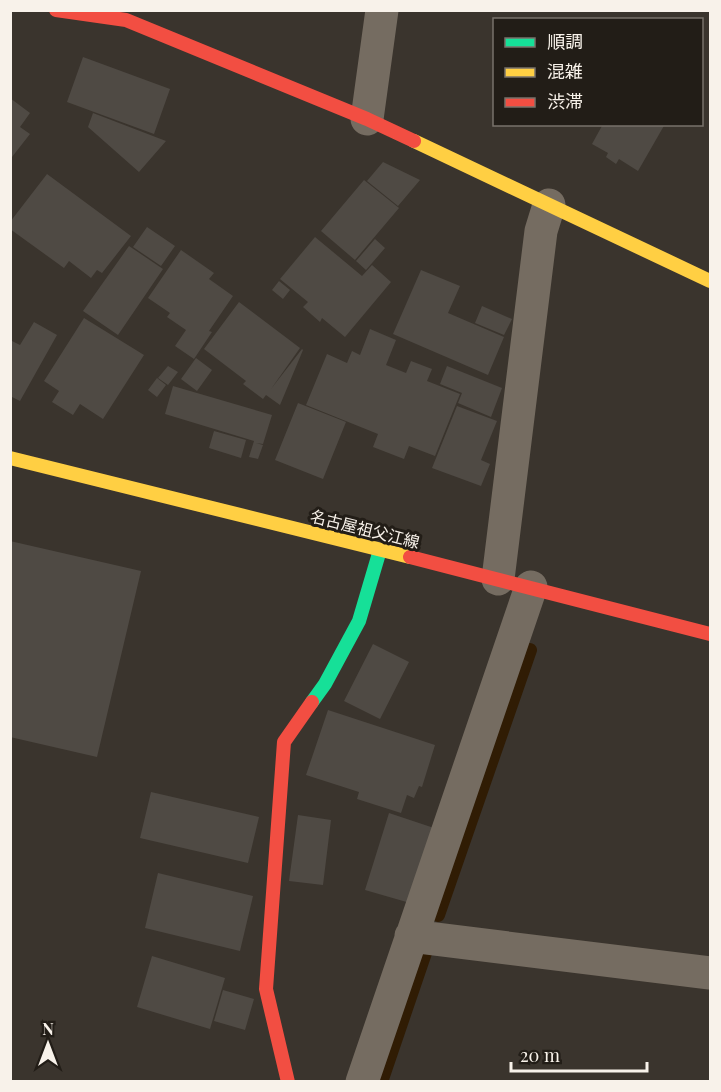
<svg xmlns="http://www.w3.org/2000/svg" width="721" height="1092" font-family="'Playfair Display','Noto Sans JP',serif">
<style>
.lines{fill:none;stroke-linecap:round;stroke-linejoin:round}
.stream{stroke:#301c04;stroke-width:14}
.building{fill:#4f4a44}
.street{stroke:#756c61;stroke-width:33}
.fast{stroke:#16e098;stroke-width:14}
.slow{stroke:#ffcf43;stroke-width:14}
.jam{stroke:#f24e42;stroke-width:14}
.labels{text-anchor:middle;stroke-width:6;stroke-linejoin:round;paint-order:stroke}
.street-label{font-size:16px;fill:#f8f2ea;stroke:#221d17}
</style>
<rect width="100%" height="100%" fill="#3a342d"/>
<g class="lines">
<path class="stream" d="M 438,915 L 530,650
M 381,1082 L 426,950"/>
</g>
<path class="building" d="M 83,57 L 170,89 L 154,134 L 67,102 Z
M 10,98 L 30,113 L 20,127 L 30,134 L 12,157 L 10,156 Z
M 93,113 L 166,141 L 139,172 L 88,127 Z
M 603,124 L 665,124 L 638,171 L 619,159 L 616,164 L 606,157 L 608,153 L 592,144 Z
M 383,162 L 420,180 L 398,206 L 367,181 Z
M 47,174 L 131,236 L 102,273 L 97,270 L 91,278 L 69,261 L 64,268 L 10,229 L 10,222 Z
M 364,180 L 399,208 L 355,260 L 321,231 Z
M 147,227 L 175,246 L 161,266 L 133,247 Z
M 315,237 L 362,276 L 372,265 L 391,282 L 345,337 L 322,318 L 320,322 L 303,307 L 308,302 L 280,279 Z
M 375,239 L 385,248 L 366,270 L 356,261 Z
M 129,246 L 163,269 L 118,335 L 83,311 Z
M 181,250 L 214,273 L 209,279 L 233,296 L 209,331 L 212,332 L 194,359 L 175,346 L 186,330 L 167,317 L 170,313 L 148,298 Z
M 421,270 L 460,286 L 448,313 L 504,337 L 488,375 L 393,334 Z
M 279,281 L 290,290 L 283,299 L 272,290 Z
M 239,302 L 300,348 L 271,389 L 302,349 L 303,350 L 280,405 L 266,395 L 263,399 L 243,384 L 246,381 L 204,349 Z
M 482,306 L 512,319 L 504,335 L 475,323 Z
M 84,318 L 144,355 L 103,419 L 80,404 L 73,415 L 52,402 L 59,391 L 44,381 Z
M 34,322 L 57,335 L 20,401 L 10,396 L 10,340 L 20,345 Z
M 370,329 L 396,340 L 386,365 L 406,373 L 411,361 L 432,369 L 427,381 L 460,394 L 435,456 L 409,446 L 404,459 L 373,447 L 378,434 L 306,405 L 327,354 L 347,363 L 352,351 L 360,355 Z
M 196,358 L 212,370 L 197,391 L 181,379 Z
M 168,366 L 178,372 L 168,385 L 158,378 Z
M 447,366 L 502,388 L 491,417 L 458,403 L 462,393 L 440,384 Z
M 157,378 L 166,385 L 157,397 L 148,390 Z
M 173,386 L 272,415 L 263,444 L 256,443 L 263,445 L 258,459 L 249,457 L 254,441 L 165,414 Z
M 298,403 L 346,422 L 323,479 L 275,460 Z
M 457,406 L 497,421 L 481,460 L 490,464 L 481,486 L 432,468 Z
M 214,431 L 246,440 L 241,458 L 209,448 Z
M 10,541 L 141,571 L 97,757 L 10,737 Z
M 373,644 L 409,662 L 380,719 L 344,701 Z
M 328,710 L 435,745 L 422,787 L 419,786 L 414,798 L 407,795 L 401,813 L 357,799 L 359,792 L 306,775 Z
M 151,792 L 259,817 L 248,863 L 140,838 Z
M 389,813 L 434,828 L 410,903 L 365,890 Z
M 298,815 L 331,820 L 323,885 L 289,881 Z
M 158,873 L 253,896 L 240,951 L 145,928 Z
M 152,956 L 225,978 L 210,1029 L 137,1007 Z
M 223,990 L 254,999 L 245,1030 L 214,1021 Z"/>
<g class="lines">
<path class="street" d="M 367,119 L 382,10
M 498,579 L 541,231 L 549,205
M 411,936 L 710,973
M 362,1082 L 531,587"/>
<path class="fast" d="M 312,702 L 325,684 L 359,621 L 380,550"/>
<path class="slow" d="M 414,141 L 710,281
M 10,458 L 410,557"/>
<path class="jam" d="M 56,10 L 126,20 L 367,119 L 414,141
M 410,557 L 710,634
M 288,1082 L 266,989 L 284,742 L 312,702"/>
</g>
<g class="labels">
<g class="street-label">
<text transform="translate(365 529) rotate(14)" y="6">名古屋祖父江線</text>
</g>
</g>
<rect width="721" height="1092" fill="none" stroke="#f8f2ea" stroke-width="24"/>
<rect x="493" y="18" width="210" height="108" fill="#221d17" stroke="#78726b" stroke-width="1.5"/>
<rect x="505" y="38" width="30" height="9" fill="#16e098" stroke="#78726b" stroke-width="1.5"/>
<text x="547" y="48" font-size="18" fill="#f8f2ea">順調</text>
<rect x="505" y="68" width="30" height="9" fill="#ffcf43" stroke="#78726b" stroke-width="1.5"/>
<text x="547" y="78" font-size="18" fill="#f8f2ea">混雑</text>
<rect x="505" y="98" width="30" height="9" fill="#f24e42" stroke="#78726b" stroke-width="1.5"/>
<text x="547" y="108" font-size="18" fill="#f8f2ea">渋滞</text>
<g transform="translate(48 1044)" stroke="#221d17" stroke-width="4.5" paint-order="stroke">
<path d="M0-4.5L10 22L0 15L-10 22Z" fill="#f8f2ea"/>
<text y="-9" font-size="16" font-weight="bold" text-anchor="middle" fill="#f8f2ea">N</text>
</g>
<path d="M511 1062v9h136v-9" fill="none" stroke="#f8f2ea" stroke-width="3"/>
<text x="520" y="1062" font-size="18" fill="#f8f2ea" stroke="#221d17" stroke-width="4.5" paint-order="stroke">20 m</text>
</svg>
